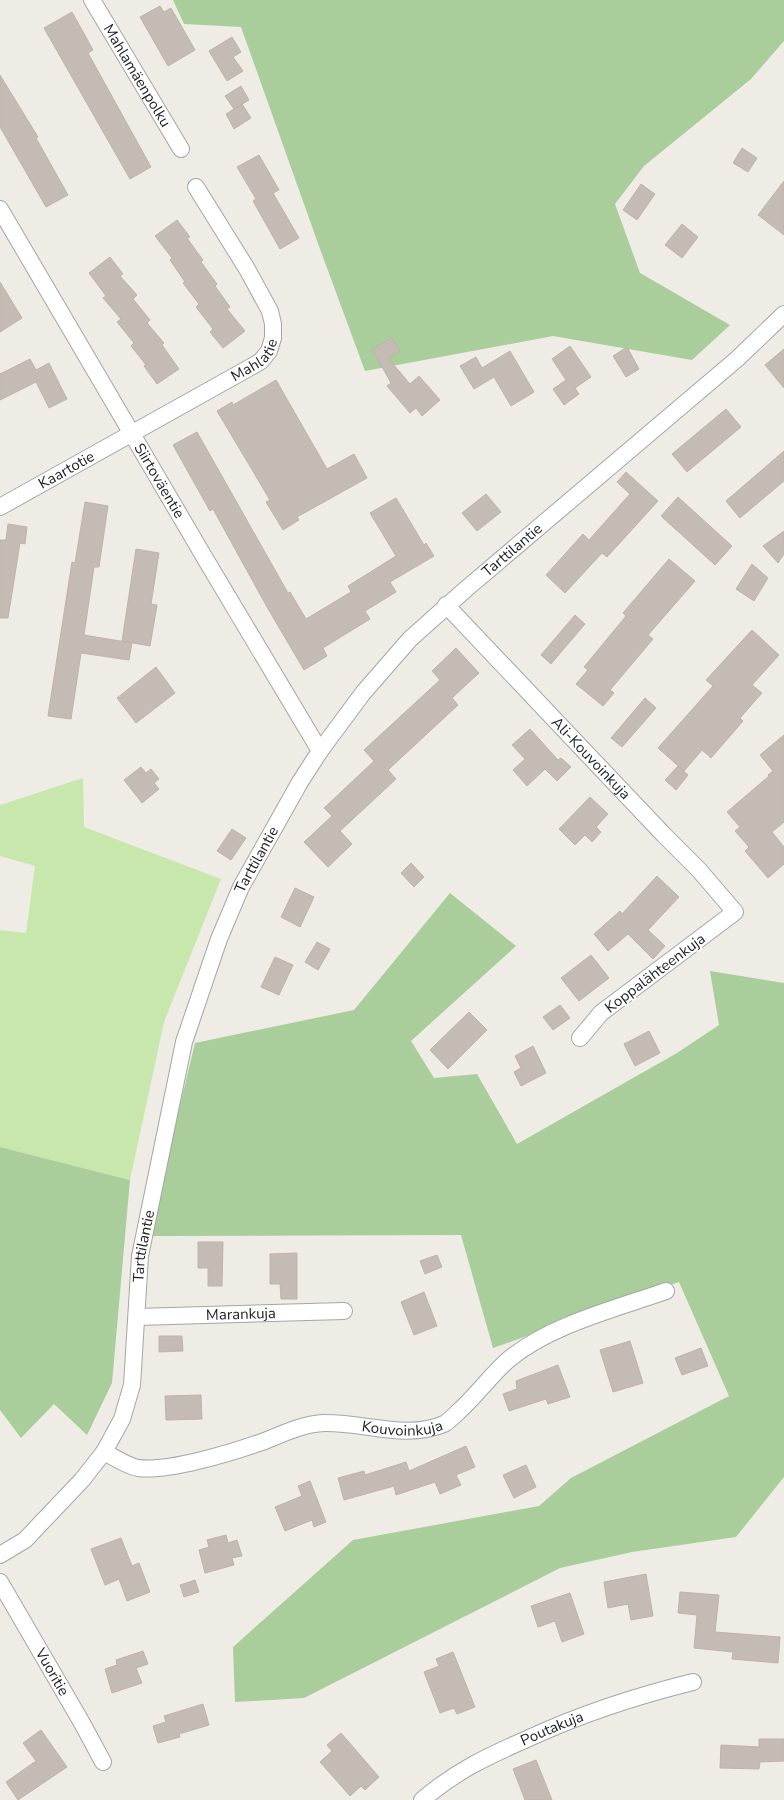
<svg xmlns="http://www.w3.org/2000/svg" width="784" height="1800" font-family="'Nunito Sans',sans-serif">
<style>
.grass{fill:#c8e7ac}
.forest{fill:#a9cd9b}
.building{fill:#c3bbb4;stroke:#c0b3a7}
.lines{fill:none;stroke-linecap:round;stroke-linejoin:round}
.minor-casing{stroke:#a5a5a5;stroke-width:18}
.minor{stroke:#fff;stroke-width:16}
.labels{text-anchor:middle;stroke-width:4;stroke-linejoin:round;paint-order:stroke}
.street-label{font-size:15px;fill:#1e1e1e;stroke:#fff}
</style>
<rect width="100%" height="100%" fill="#efece5"/>
<path class="grass" d="M 83,778 L 84,827 L 221,879 L 164,1022 L 130,1180 L 0,1147 L 0,930 L 26,933 L 35,866 L 0,856 L 0,805 Z"/>
<path class="forest" d="M 173,0 L 784,0 L 784,41 L 751,79 L 644,166 L 615,204 L 640,273 L 730,325 L 692,360 L 553,336 L 365,371 L 320,249 L 241,27 L 184,24 Z
M 450,893 L 516,946 L 411,1041 L 434,1078 L 477,1074 L 517,1144 L 677,1053 L 719,1025 L 710,971 L 784,983 L 784,1477 L 736,1537 L 632,1552 L 560,1568 L 304,1698 L 235,1702 L 233,1647 L 353,1540 L 539,1506 L 571,1478 L 729,1396 L 679,1282 L 493,1348 L 461,1235 L 152,1236 L 160,1188 L 195,1043 L 354,1010 Z
M 0,1147 L 130,1180 L 112,1383 L 87,1435 L 54,1404 L 21,1438 L 0,1410 Z"/>
<path class="building" d="M 160,6 L 164,12 L 171,8 L 195,50 L 168,66 L 140,17 Z
M 72,12 L 93,50 L 88,53 L 151,167 L 130,179 L 44,28 Z
M 232,37 L 241,52 L 233,57 L 243,71 L 227,81 L 209,51 Z
M 0,75 L 38,137 L 36,138 L 68,195 L 46,207 L 0,127 Z
M 241,86 L 249,100 L 234,109 L 225,96 Z
M 242,104 L 251,118 L 234,129 L 226,114 Z
M 742,148 L 757,158 L 748,172 L 733,163 Z
M 259,155 L 279,190 L 273,193 L 299,238 L 280,249 L 253,201 L 256,199 L 237,167 Z
M 784,181 L 784,235 L 758,215 Z
M 641,184 L 655,194 L 637,220 L 623,210 Z
M 177,220 L 190,237 L 187,238 L 203,260 L 201,262 L 217,284 L 215,286 L 230,307 L 227,309 L 245,331 L 223,348 L 210,332 L 213,329 L 196,307 L 199,304 L 183,283 L 185,282 L 170,260 L 172,258 L 155,236 Z
M 682,224 L 698,237 L 682,258 L 665,245 Z
M 110,257 L 123,274 L 120,276 L 137,295 L 133,299 L 150,320 L 147,323 L 164,343 L 162,345 L 179,369 L 157,384 L 144,366 L 146,365 L 131,346 L 134,343 L 117,322 L 121,319 L 103,298 L 106,296 L 89,273 Z
M 0,282 L 22,318 L 0,332 Z
M 392,338 L 400,351 L 388,358 L 410,384 L 419,376 L 440,400 L 422,416 L 416,408 L 410,413 L 387,386 L 391,383 L 372,349 Z
M 570,346 L 591,377 L 575,388 L 579,394 L 564,405 L 553,389 L 566,380 L 552,359 Z
M 627,347 L 639,369 L 626,377 L 613,356 Z
M 784,349 L 784,388 L 765,365 Z
M 510,351 L 534,392 L 511,406 L 494,377 L 474,389 L 460,366 L 476,357 L 482,368 Z
M 30,359 L 36,370 L 49,363 L 67,399 L 49,408 L 36,382 L 0,400 L 0,374 Z
M 276,380 L 327,469 L 354,454 L 367,478 L 297,517 L 299,520 L 283,530 L 266,502 L 270,500 L 217,411 L 232,402 L 233,405 Z
M 726,409 L 741,427 L 687,472 L 672,454 Z
M 197,432 L 288,593 L 290,592 L 306,619 L 351,592 L 348,586 L 396,556 L 370,513 L 396,498 L 424,545 L 426,543 L 434,556 L 390,582 L 396,592 L 365,611 L 370,619 L 323,648 L 327,656 L 304,670 L 267,607 L 213,509 L 210,511 L 173,445 Z
M 784,451 L 784,481 L 740,518 L 726,501 Z
M 626,472 L 658,501 L 607,557 L 602,553 L 565,593 L 546,575 L 583,534 L 589,540 L 630,494 L 617,482 Z
M 486,494 L 501,512 L 477,531 L 462,513 Z
M 678,497 L 732,546 L 715,565 L 661,516 Z
M 85,502 L 108,506 L 99,567 L 94,567 L 84,635 L 132,643 L 129,660 L 81,653 L 71,719 L 48,716 L 72,562 L 75,563 Z
M 8,524 L 27,527 L 25,544 L 20,543 L 8,618 L 0,618 L 0,540 L 6,540 Z
M 784,531 L 784,554 L 778,563 L 763,546 Z
M 136,549 L 159,553 L 151,604 L 157,605 L 150,646 L 122,641 Z
M 669,559 L 695,581 L 648,635 L 653,639 L 610,690 L 614,693 L 603,706 L 576,684 L 588,670 L 584,667 L 626,616 L 623,613 Z
M 752,564 L 768,578 L 754,601 L 736,589 Z
M 575,615 L 585,624 L 551,664 L 541,655 Z
M 752,630 L 779,655 L 752,685 L 762,693 L 740,718 L 743,721 L 711,758 L 702,750 L 684,771 L 658,748 L 713,686 L 706,680 Z
M 456,648 L 479,673 L 452,698 L 458,705 L 388,770 L 396,779 L 340,831 L 352,844 L 328,867 L 304,842 L 332,816 L 324,808 L 374,761 L 364,750 L 440,680 L 432,671 Z
M 156,667 L 175,693 L 136,723 L 117,698 Z
M 645,698 L 656,708 L 622,747 L 611,738 Z
M 530,729 L 558,760 L 561,758 L 571,767 L 557,781 L 545,769 L 527,786 L 513,770 L 525,759 L 512,745 Z
M 784,735 L 784,822 L 772,832 L 784,847 L 784,864 L 768,878 L 745,851 L 749,847 L 735,831 L 740,827 L 727,812 L 769,776 L 768,775 L 773,771 L 760,755 Z
M 678,766 L 688,775 L 676,790 L 665,780 Z
M 141,767 L 146,773 L 151,769 L 159,779 L 154,783 L 159,789 L 142,803 L 124,780 Z
M 590,797 L 608,814 L 596,827 L 601,832 L 592,842 L 585,835 L 575,845 L 559,829 Z
M 232,829 L 246,838 L 231,860 L 217,851 Z
M 411,863 L 424,877 L 414,887 L 401,873 Z
M 657,876 L 679,897 L 648,930 L 665,946 L 653,959 L 628,934 L 608,951 L 594,934 L 620,911 L 622,914 Z
M 295,888 L 314,897 L 300,927 L 281,917 Z
M 317,942 L 330,949 L 318,970 L 305,962 Z
M 591,955 L 609,978 L 579,1001 L 561,978 Z
M 275,957 L 293,965 L 279,995 L 261,987 Z
M 560,1005 L 570,1018 L 553,1030 L 543,1017 Z
M 469,1012 L 487,1030 L 448,1069 L 430,1050 Z
M 649,1031 L 660,1053 L 635,1066 L 624,1044 Z
M 533,1046 L 546,1073 L 521,1086 L 514,1072 L 521,1068 L 515,1056 Z
M 198,1242 L 223,1242 L 222,1286 L 208,1286 L 208,1268 L 198,1268 Z
M 297,1253 L 297,1299 L 281,1299 L 280,1284 L 270,1284 L 270,1254 Z
M 437,1255 L 442,1267 L 425,1274 L 420,1261 Z
M 424,1292 L 437,1326 L 414,1335 L 401,1302 Z
M 159,1336 L 182,1336 L 183,1351 L 159,1352 Z
M 630,1341 L 643,1383 L 613,1392 L 600,1350 Z
M 701,1348 L 708,1366 L 682,1375 L 675,1358 Z
M 558,1365 L 570,1397 L 548,1404 L 546,1399 L 509,1411 L 503,1394 L 517,1389 L 516,1381 Z
M 201,1395 L 202,1419 L 166,1420 L 165,1396 Z
M 466,1446 L 475,1467 L 456,1475 L 461,1485 L 440,1494 L 435,1482 L 396,1495 L 394,1486 L 344,1500 L 338,1478 L 364,1471 L 365,1475 L 406,1462 L 409,1471 Z
M 526,1465 L 536,1487 L 514,1498 L 503,1475 Z
M 310,1481 L 326,1522 L 314,1527 L 312,1520 L 285,1531 L 275,1507 L 302,1496 L 298,1486 Z
M 226,1535 L 228,1543 L 237,1540 L 242,1556 L 232,1558 L 234,1565 L 205,1573 L 199,1550 L 209,1547 L 207,1540 Z
M 121,1538 L 132,1566 L 139,1563 L 150,1592 L 127,1601 L 119,1579 L 105,1585 L 91,1549 Z
M 646,1574 L 653,1616 L 631,1620 L 628,1604 L 608,1608 L 604,1582 Z
M 195,1580 L 199,1592 L 184,1597 L 180,1585 Z
M 680,1592 L 719,1595 L 715,1632 L 780,1637 L 778,1663 L 732,1659 L 733,1652 L 694,1648 L 697,1615 L 678,1613 Z
M 570,1593 L 584,1634 L 562,1642 L 555,1621 L 538,1627 L 531,1606 Z
M 143,1651 L 148,1664 L 136,1668 L 142,1683 L 112,1693 L 105,1669 L 117,1665 L 116,1660 Z
M 453,1652 L 475,1707 L 457,1714 L 454,1708 L 440,1713 L 424,1672 L 439,1666 L 436,1659 Z
M 203,1704 L 209,1725 L 179,1734 L 180,1737 L 158,1743 L 153,1726 L 166,1722 L 164,1716 Z
M 41,1730 L 67,1767 L 18,1800 L 6,1782 L 36,1761 L 23,1743 Z
M 341,1733 L 379,1777 L 365,1790 L 361,1786 L 350,1796 L 320,1762 L 332,1751 L 327,1745 Z
M 759,1739 L 784,1739 L 784,1761 L 760,1762 L 759,1769 L 720,1768 L 721,1745 L 759,1747 Z
M 536,1760 L 552,1800 L 525,1800 L 513,1769 Z"/>
<g class="lines">
<defs>
<g id="minor">
<path id="s1" d="M 92,0 L 181,149"/>
<path id="s2" d="M 0,209 L 206,560 L 320,751"/>
<path id="s3" d="M 0,507 L 249,368 L 261,361 L 269,351 L 273,338 L 273,324 L 270,311 L 247,269 L 196,187"/>
<path id="s4" d="M 446,605 L 664,835 L 699,870 L 735,912 L 601,1013 L 580,1038"/>
<path id="s5" d="M 137,1317 L 344,1311"/>
<path id="s6" d="M 104,1452 C 114,1457 127,1466 138,1468 C 168,1472 230,1453 259,1443 C 281,1435 301,1424 324,1423 C 364,1422 406,1440 444,1424 C 449,1421 454,1416 458,1412 C 476,1396 490,1376 508,1360 C 550,1325 615,1309 666,1291"/>
<path id="s7" d="M 0,1555 L 25,1540 L 82,1480 L 104,1452 L 122,1419 L 132,1385 L 140,1256 L 184,1042 L 219,939 L 241,887 L 300,782 L 320,751 L 363,693 L 410,639 L 466,589 L 737,359 L 784,314"/>
<path id="s8" d="M 0,1582 L 82,1723 L 103,1762"/>
<path id="s9" d="M 422,1800 C 456,1771 486,1757 527,1739 C 581,1714 636,1696 693,1682"/>
</g>
</defs>
<use href="#minor" class="minor-casing"/>
<use href="#minor" class="minor"/>
</g>
<g class="labels">
<g class="street-label">
<text dy="5" stroke="none"><textPath href="#s1" startOffset="88">Mahlamäenpolku</textPath></text>
<text dy="5" stroke="none"><textPath href="#s3" startOffset="295">Mahlatie</textPath></text>
<text dy="5" stroke="none"><textPath href="#s3" startOffset="76">Kaartotie</textPath></text>
<text dy="5" stroke="none"><textPath href="#s2" startOffset="315">Siirtoväentie</textPath></text>
<text dy="5" stroke="none"><textPath href="#s7" startOffset="1170">Tarttilantie</textPath></text>
<text dy="5" stroke="none"><textPath href="#s4" startOffset="211">Ali-Kouvoinkuja</textPath></text>
<text dy="5" stroke="none"><textPath href="#s7" startOffset="765">Tarttilantie</textPath></text>
<text transform="translate(655 973) rotate(-37)" y="5">Koppalähteenkuja</text>
<text dy="5" stroke="none"><textPath href="#s7" startOffset="360">Tarttilantie</textPath></text>
<text dy="5" stroke="none"><textPath href="#s5" startOffset="104">Marankuja</textPath></text>
<text dy="5" stroke="none"><textPath href="#s6" startOffset="309">Kouvoinkuja</textPath></text>
<text dy="5" stroke="none"><textPath href="#s8" startOffset="104">Vuoritie</textPath></text>
<text dy="5" stroke="none"><textPath href="#s9" startOffset="149">Poutakuja</textPath></text>
</g>
</g>
</svg>
